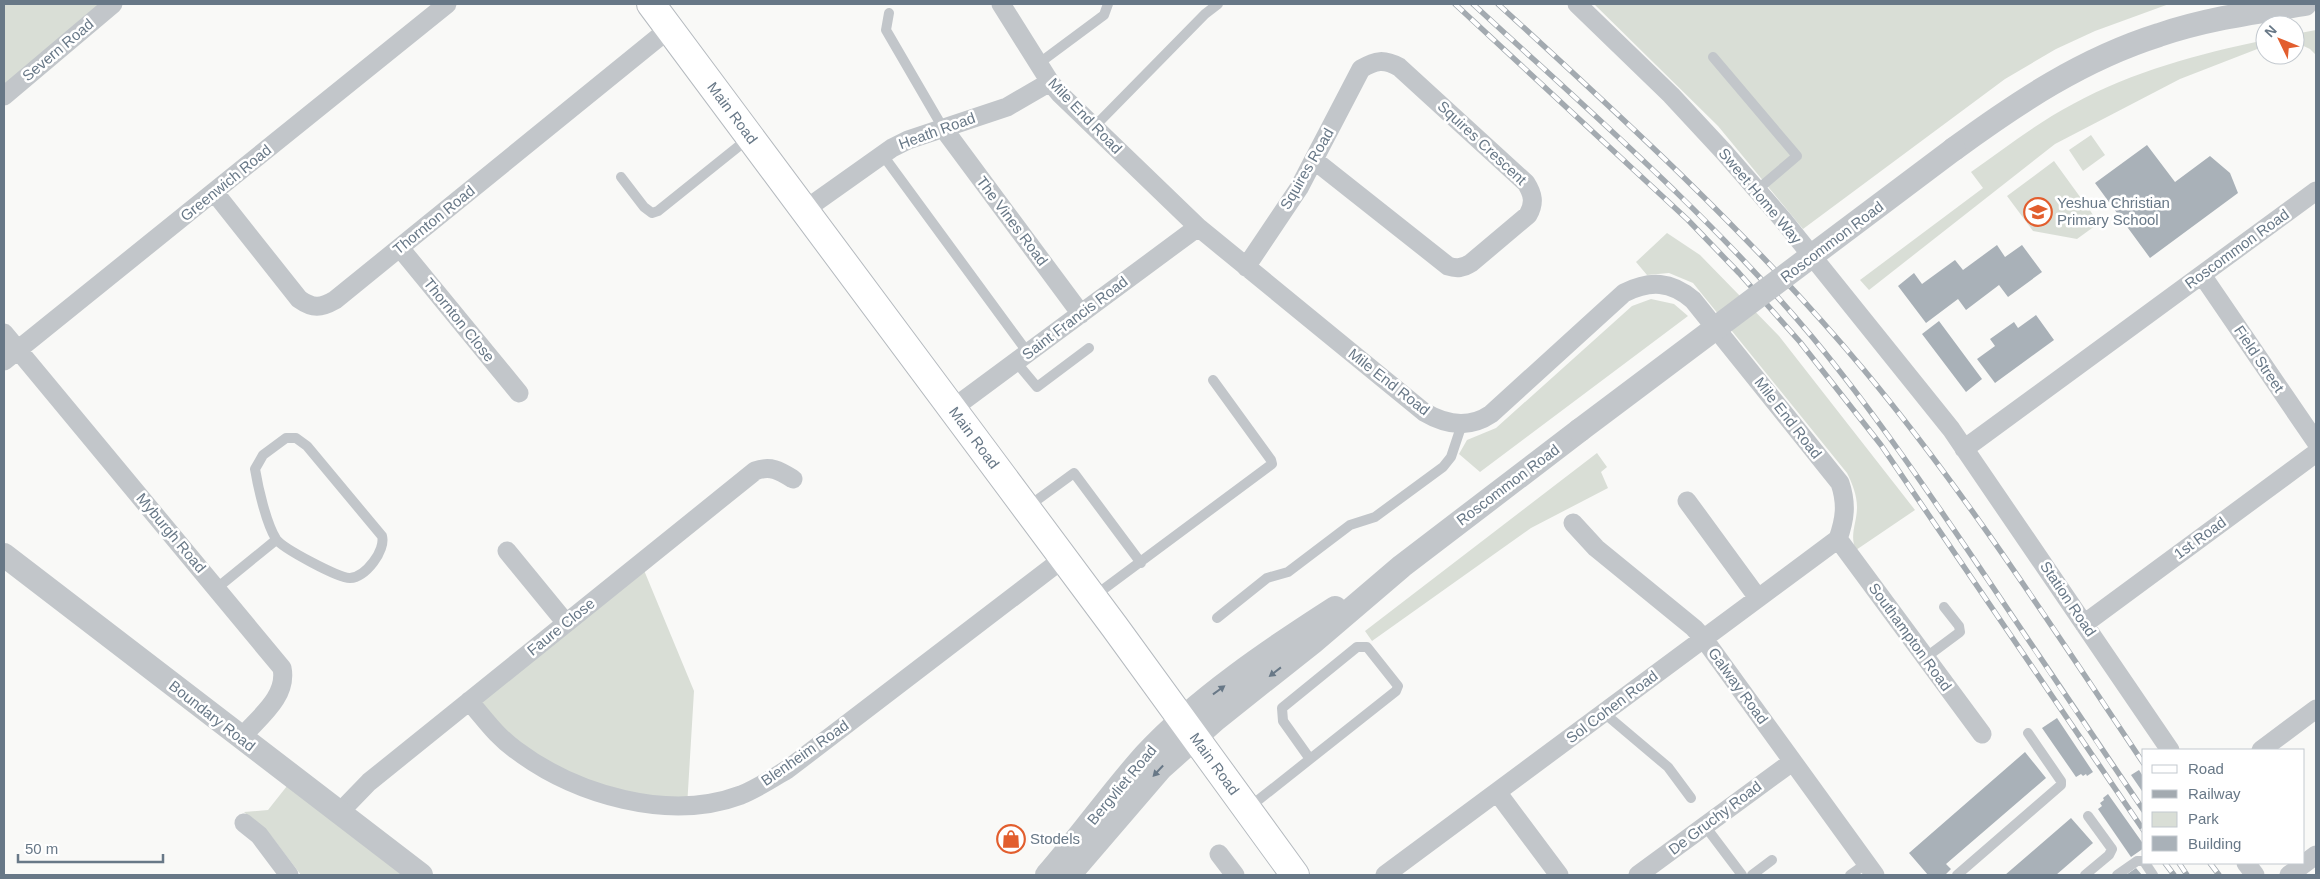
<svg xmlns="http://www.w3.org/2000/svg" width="2320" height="879" font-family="Helvetica,sans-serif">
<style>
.green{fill:#d9ded6}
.building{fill:#a9b1b8}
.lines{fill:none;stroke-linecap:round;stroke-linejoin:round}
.secondary-casing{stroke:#b5babf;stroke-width:30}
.service{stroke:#c2c6ca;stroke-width:10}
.minor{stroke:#c2c6ca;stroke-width:19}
.tertiary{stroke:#c2c6ca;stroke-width:24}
.secondary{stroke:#fff;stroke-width:28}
.rail-casing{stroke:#a3aab0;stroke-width:5.5}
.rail{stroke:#fff;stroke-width:4;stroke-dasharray:11;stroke-linecap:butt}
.tertiary-bridge{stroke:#c2c6ca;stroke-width:24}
.oneway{fill:#687887}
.labels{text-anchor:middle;stroke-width:5;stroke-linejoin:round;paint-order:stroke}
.street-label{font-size:15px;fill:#687887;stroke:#fff}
.poi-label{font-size:15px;fill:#687887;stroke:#fff;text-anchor:start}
</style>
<rect width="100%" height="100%" fill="#f9f9f7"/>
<path class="green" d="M 4,4 L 113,4 L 4,96 Z
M 1594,4 L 2169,4 L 2095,31 L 2056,49 L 2005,79 L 1803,229 L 1718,126 Z
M 2316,30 L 2316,55 L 2310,49 L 2295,42 L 2295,34 Z
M 2265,40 L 2265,46 L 2180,79 L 2055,144 L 1869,290 L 1860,280 L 1983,188 L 1971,172 C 2005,148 2037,123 2073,104 C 2134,71 2198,54 2265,40 Z
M 2091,135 L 2105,155 L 2083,171 L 2069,150 Z
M 2054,161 L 2099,223 L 2077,239 L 2033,231 L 2007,196 Z
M 1667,233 L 1700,255 L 1779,336 L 1915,510 L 1856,550 C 1849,535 1857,523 1857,507 C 1857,495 1852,483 1847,473 L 1693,283 L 1669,273 L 1647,275 L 1636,262 Z
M 1651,299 L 1674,304 L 1688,316 L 1480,472 L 1459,454 L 1467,440 L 1496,428 L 1632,306 Z
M 1597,453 L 1607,467 L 1601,472 L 1608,488 L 1531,528 L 1372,641 L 1365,631 Z
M 641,563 L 694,691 L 687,807 L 554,774 L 469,701 Z
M 287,786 L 404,875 L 301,875 L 272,837 L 244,812 L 268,810 Z"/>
<path class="building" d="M 2147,145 L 2175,182 L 2210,156 L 2230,173 L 2238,193 L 2150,258 L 2095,183 Z
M 1997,245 L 2005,257 L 2022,245 L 2042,272 L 2008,297 L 1999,285 L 1966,310 L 1958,299 L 1926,323 L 1898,286 L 1914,273 L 1922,284 L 1955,260 L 1963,270 Z
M 2036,315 L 2054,340 L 1995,383 L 1977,359 L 1995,346 L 1990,339 L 2014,322 L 2018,328 Z
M 1939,321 L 1982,379 L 1966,392 L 1922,334 Z
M 2057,718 L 2093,772 L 2087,776 L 2086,774 L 2083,776 L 2081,774 L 2076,777 L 2042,728 Z
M 2025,752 L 2046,778 L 1946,864 L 1951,869 L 1945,875 L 1928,875 L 1909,853 Z
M 2139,770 L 2144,778 L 2144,794 L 2131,775 Z
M 2108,794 L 2144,845 L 2144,848 L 2131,857 L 2098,809 L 2102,806 L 2100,803 L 2104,800 L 2103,798 Z
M 2071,818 L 2093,843 L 2056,875 L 2005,875 Z
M 2136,868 L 2142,875 L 2126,875 Z"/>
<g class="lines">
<defs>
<g id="secondary">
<path id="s1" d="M 651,4 L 1114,626 L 1295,875"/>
</g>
</defs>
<use href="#secondary" class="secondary-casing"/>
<path class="service" d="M 889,13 L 886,30 L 943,128
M 1713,57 L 1797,156 L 1757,190
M 1038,64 L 1104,15 L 1108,4
M 1094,127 L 1205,14 L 1218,4
M 882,154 L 1028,353
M 621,177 L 644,207 L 652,213 L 658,211 L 749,138
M 1016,362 L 1037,387 L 1089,348
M 286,438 L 296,438 L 307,446 L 382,536 C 386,550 366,577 350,578 C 340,579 282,548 276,539 C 266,523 258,487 255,469 L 263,455 Z
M 1026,508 L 1074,473 L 1141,563
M 217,588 L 276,540
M 1093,597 L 1272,464 L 1271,460 L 1213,380
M 1217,618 L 1267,578 L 1288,572 L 1350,525 L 1375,517 L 1443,467 L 1451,457 L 1462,424
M 1925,658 L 1960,632 L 1959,626 L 1944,607
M 1604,713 L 1668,767 L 1691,798
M 1247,809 L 1396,691 L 1398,686 L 1367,647 L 1357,647 L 1282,708 L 1283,721 L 1310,759
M 1705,826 L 1742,875
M 2145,863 L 2153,875
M 1752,875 L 1772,860
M 1850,875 L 1867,863
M 1957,875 L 2061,785 L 2061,781 L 2028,733
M 2085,875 L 2109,855 L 2112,849 L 2088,816
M 2117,875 L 2137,861 L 2144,861"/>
<path class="minor" d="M 1001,4 L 1050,82 L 1060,94 L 1198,227 L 1424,412 C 1446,425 1469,429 1491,414 L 1624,293 C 1650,280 1671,281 1693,300 L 1840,483 C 1847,504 1845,519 1838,539
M 1577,4 L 1671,95 L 1723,151 L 1783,220 L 1951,429 L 2170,750
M 4,96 L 113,4
M 943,128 L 1081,314
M 215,193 L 299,299 C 313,309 321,308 335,300 L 670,28
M 806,209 L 892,148 L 908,140 L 1007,107 L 1050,82
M 400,248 L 519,393
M 1246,267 L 1299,188 L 1361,69 C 1376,60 1384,59 1399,67 L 1526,183 C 1533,194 1535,203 1528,215 L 1471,263 C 1463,268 1457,269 1448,266 L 1314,160
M 2202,275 L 2316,442
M 4,333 L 282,668 C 288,697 258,718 241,738
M 4,361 L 447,4
M 952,409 L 1198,227
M 1964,449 L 2316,191
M 1687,501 L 1758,598
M 1573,523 L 1596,548 L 1694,628 L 1704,639 L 1875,875
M 1838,539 L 1982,734
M 507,551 L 566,623
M 2084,624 L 2316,453
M 469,701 C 484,718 497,737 516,750 C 576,795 669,822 741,795 C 758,788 773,778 788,769 L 1064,558
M 2261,750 L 2316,709
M 1497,792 L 1559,875
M 339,813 L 369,782 L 755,471 C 771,465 780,471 793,479
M 244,823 L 259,835 L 289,875
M 1219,854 L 1235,875
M 2246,863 L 2255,875
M 1385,875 L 1838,539
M 1638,875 L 1792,762
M 2289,875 L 2316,855"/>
<path class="tertiary" d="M 1954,149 C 2018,102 2083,59 2159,35 C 2206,19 2256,12 2305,4
M 4,555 L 421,875
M 1047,875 C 1081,836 1111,793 1146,754 C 1197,699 1271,649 1335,608
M 1069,875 L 1161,768 L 1216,719 L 1313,642 L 1402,566 L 1580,430"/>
<use href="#secondary" class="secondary"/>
<defs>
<path id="rail" d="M 1455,4 L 1688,220 L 1739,273 L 1800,342 L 1881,445 L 2144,831
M 1473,4 C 1589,111 1711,216 1813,338 C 1875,413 1929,493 1984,574 C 2037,653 2090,732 2144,811
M 1498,4 C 1626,121 1753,237 1864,370 C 1967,494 2054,630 2144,764
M 2165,863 L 2174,875
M 2179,863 L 2187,875
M 2210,863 L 2219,875"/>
</defs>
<use href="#rail" class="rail-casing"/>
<use href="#rail" class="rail"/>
<path class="tertiary-bridge" d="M 1580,430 L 1954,149"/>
</g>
<defs><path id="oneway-solid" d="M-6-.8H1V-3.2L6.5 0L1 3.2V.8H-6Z" transform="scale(1.25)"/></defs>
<g class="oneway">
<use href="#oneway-solid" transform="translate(1275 672) rotate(142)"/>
<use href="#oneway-solid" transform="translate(1219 690) rotate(-36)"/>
<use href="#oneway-solid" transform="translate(1158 771) rotate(133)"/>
</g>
<defs>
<symbol id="school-ring" viewBox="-11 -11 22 22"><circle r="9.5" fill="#fff" stroke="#e25e2e" stroke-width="1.5"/><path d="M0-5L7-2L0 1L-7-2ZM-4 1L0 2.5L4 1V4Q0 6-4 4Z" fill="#e25e2e"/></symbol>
<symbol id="shop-ring" viewBox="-11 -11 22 22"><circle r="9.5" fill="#fff" stroke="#e25e2e" stroke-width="1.5"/><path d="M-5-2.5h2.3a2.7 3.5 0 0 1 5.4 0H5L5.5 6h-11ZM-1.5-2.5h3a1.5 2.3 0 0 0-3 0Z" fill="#e25e2e"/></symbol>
</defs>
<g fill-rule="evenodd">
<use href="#school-ring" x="2022" y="196" width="32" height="32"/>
<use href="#shop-ring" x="995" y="823" width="32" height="32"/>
</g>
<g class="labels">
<g class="street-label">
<text transform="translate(58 50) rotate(-40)" y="5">Severn Road</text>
<text dy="5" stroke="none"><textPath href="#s1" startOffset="136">Main Road</textPath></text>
<text transform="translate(1085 116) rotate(46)" y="5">Mile End Road</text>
<text transform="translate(937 131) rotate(-20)" y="5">Heath Road</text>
<text transform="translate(1482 143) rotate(43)" y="5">Squires Crescent</text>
<text transform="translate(1307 169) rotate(-60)" y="5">Squires Road</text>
<text transform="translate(226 183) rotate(-39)" y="5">Greenwich Road</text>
<text transform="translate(1760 196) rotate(50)" y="5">Sweet Home Way</text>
<text transform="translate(434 220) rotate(-39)" y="5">Thornton Road</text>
<text transform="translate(1012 221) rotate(53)" y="5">The Vines Road</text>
<text transform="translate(1832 242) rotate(-37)" y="5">Roscommon Road</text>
<text transform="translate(2237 249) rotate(-36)" y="5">Roscommon Road</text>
<text transform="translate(1075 318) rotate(-37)" y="5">Saint Francis Road</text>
<text transform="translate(459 320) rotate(51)" y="5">Thornton Close</text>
<text transform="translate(2259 359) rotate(56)" y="5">Field Street</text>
<text transform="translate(1389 382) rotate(38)" y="5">Mile End Road</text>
<text transform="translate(1788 418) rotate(52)" y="5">Mile End Road</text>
<text dy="5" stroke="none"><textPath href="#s1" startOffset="541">Main Road</textPath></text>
<text transform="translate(1508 485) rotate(-37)" y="5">Roscommon Road</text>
<text transform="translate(171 533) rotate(50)" y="5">Myburgh Road</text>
<text transform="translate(2200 538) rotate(-36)" y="5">1st Road</text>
<text transform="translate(2068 599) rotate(56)" y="5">Station Road</text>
<text transform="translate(561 627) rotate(-39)" y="5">Faure Close</text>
<text transform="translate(1910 637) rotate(54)" y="5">Southampton Road</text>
<text transform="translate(1738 686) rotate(54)" y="5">Galway Road</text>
<text transform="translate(1612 707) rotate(-37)" y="5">Sol Cohen Road</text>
<text transform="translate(212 716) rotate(38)" y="5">Boundary Road</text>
<text transform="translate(805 753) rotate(-35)" y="5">Blenheim Road</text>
<text dy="5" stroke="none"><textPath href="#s1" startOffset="946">Main Road</textPath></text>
<text transform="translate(1122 785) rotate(-50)" y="5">Bergvliet Road</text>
<text transform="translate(1715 818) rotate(-37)" y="5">De Gruchy Road</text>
</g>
<g class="poi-label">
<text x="2057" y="208">Yeshua Christian<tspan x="2057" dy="17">Primary School</tspan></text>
<text x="1030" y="844">Stodels</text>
</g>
</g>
<rect width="2320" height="879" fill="none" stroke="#687887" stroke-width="10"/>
<rect x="2142" y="749" width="162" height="115" fill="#ffffff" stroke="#c3c9cf"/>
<rect x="2152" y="765" width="25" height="8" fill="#ffffff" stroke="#c3c9cf"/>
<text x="2188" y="774" font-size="15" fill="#687887">Road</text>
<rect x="2152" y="790" width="25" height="8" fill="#a3aab0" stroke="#c3c9cf"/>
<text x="2188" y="799" font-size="15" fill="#687887">Railway</text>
<rect x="2152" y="812" width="25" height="15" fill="#d9ded6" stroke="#c3c9cf"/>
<text x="2188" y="824" font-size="15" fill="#687887">Park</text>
<rect x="2152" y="836" width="25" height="15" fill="#a9b1b8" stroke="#c3c9cf"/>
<text x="2188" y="849" font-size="15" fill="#687887">Building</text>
<g transform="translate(2280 40) rotate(313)"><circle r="24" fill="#ffffff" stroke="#c3c9cf"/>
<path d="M0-4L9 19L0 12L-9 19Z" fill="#e25e2e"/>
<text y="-8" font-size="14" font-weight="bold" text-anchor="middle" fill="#687887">N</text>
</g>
<path d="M18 854v8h145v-8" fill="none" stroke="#687887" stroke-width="2.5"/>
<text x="25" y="854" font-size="15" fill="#687887" stroke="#ffffff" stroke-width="4" paint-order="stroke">50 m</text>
</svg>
